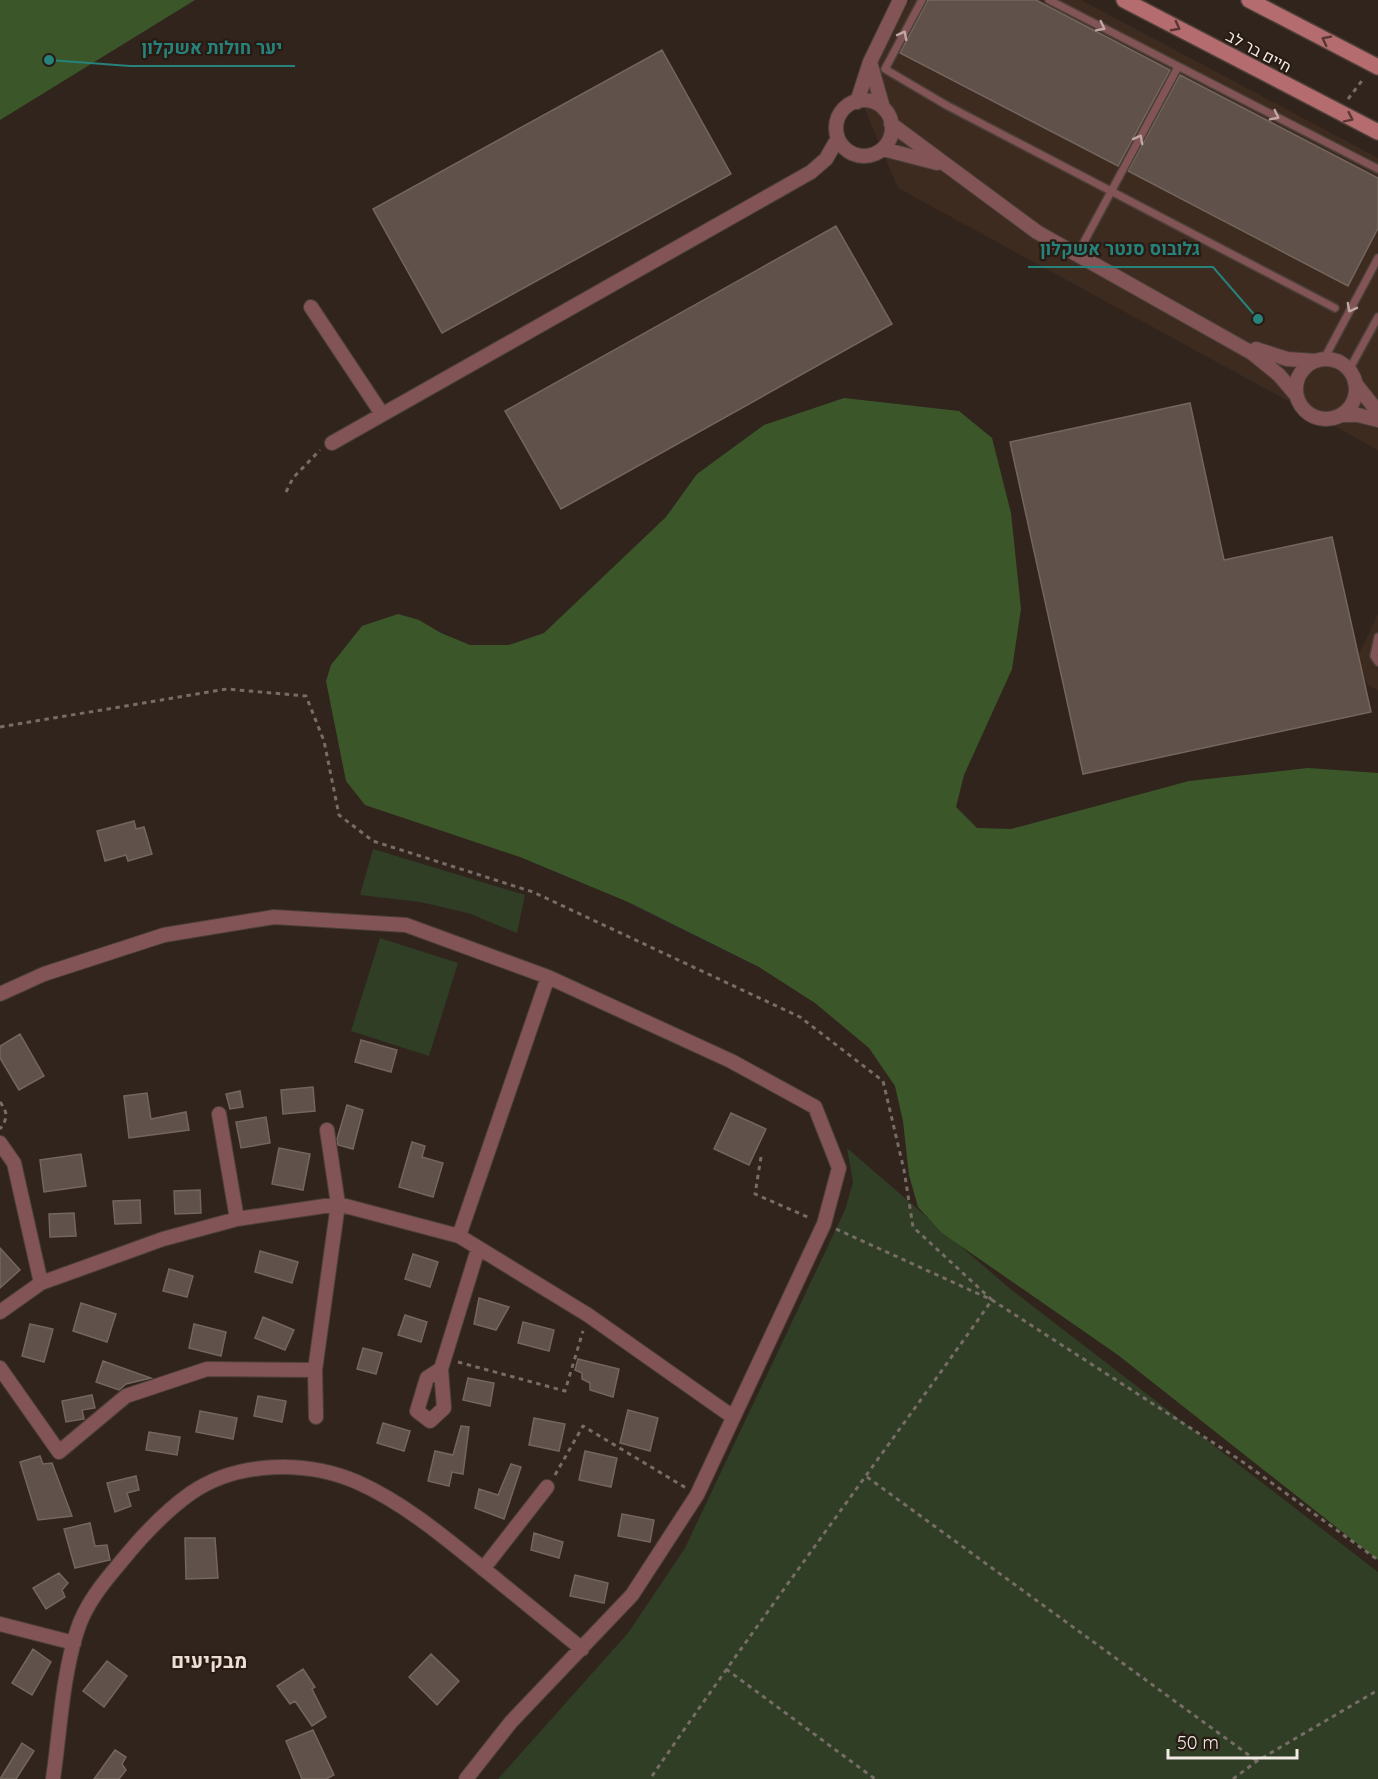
<svg xmlns="http://www.w3.org/2000/svg" width="1378" height="1779" font-family="Quicksand,Heebo,sans-serif">
<style>
.built{fill:#3d2b20}
.green{fill:#2f3e25}
.forest{fill:#3b572a}
.building{fill:#60524a;stroke:#74665e;stroke-width:1.5}
.lines{fill:none;stroke-linecap:round;stroke-linejoin:round}
.lane-casing{stroke:#4c4039;stroke-width:10}
.street-casing{stroke:#4c4039;stroke-width:16}
.secondary-casing{stroke:#4c4039;stroke-width:18}
.path{stroke:#776c66;stroke-width:3;stroke-dasharray:4.5 4.5;stroke-linecap:butt}
.lane{stroke:#825455;stroke-width:7}
.street{stroke:#825455;stroke-width:14}
.secondary{stroke:#b46c6f;stroke-width:15}
.oneway{stroke:#c0a6a4}
.oneway2{stroke:#583734}
.labels{text-anchor:middle;stroke-width:4.5;stroke-linejoin:round;paint-order:stroke}
.street-label{font-size:16px;fill:#f2eae5;stroke:#271b14}
.quarter-label{font-size:20px;font-weight:bold;fill:#edddd3;stroke:#271b14}
.leader{fill:none;stroke:#26827a;stroke-width:2}
.callout-dot{fill:#26827a;stroke:#271b14;stroke-width:2}
.callout-label{font-size:18px;text-anchor:middle;font-weight:bold;fill:#26827a;stroke:#271b14;stroke-width:4.5;stroke-linejoin:round;paint-order:stroke}
</style>
<rect width="100%" height="100%" fill="#31241d"/>
<path class="built" d="M 910,0 L 1081,0 L 1378,158 L 1378,450 L 898,188 L 858,93 Z
M 1378,614 L 1378,690 L 1367,684 L 1357,658 Z"/>
<path class="green" d="M 373,849 L 525,895 L 517,933 L 468,913 L 420,902 L 360,895 Z
M 380,938 L 458,963 L 429,1056 L 351,1031 Z
M 847,1148 L 1008,1287 L 1378,1572 L 1378,1779 L 498,1779 L 628,1633 L 685,1548 L 845,1210 L 853,1182 Z"/>
<path class="forest" d="M 0,0 L 195,0 L 0,120 Z
M 844,398 L 959,411 L 992,438 L 1011,513 L 1021,609 L 1012,669 L 964,775 L 956,807 L 977,828 L 1011,829 L 1189,781 L 1308,768 L 1378,773 L 1378,1560 L 1118,1355 L 942,1233 L 918,1207 L 909,1175 L 903,1121 L 895,1086 L 869,1048 L 815,1003 L 759,967 L 628,902 L 520,857 L 365,805 L 346,781 L 326,681 L 331,665 L 362,626 L 398,614 L 419,620 L 441,633 L 470,645 L 509,645 L 544,633 L 666,517 L 697,474 L 764,425 Z"/>
<path class="building" d="M 928,0 L 1036,0 L 1170,70 L 1118,166 L 900,53 Z
M 662,50 L 731,174 L 442,333 L 373,209 Z
M 1180,75 L 1378,178 L 1378,228 L 1348,286 L 1128,171 Z
M 836,226 L 892,324 L 561,509 L 505,411 Z
M 1190,403 L 1224,560 L 1332,537 L 1371,712 L 1083,774 L 1010,442 Z
M 134,821 L 136,829 L 144,827 L 152,854 L 128,861 L 126,855 L 105,861 L 97,831 Z
M 20,1034 L 44,1076 L 19,1090 L 0,1058 L 0,1046 Z
M 361,1040 L 397,1050 L 391,1072 L 355,1062 Z
M 313,1087 L 315,1111 L 283,1114 L 281,1090 Z
M 240,1091 L 243,1107 L 230,1109 L 226,1094 Z
M 147,1093 L 151,1119 L 186,1112 L 189,1130 L 129,1138 L 124,1096 Z
M 347,1105 L 363,1110 L 353,1149 L 338,1145 L 337,1139 Z
M 731,1113 L 766,1129 L 749,1165 L 714,1149 Z
M 266,1117 L 270,1143 L 241,1148 L 236,1122 Z
M 412,1142 L 425,1146 L 422,1157 L 443,1163 L 433,1197 L 399,1187 Z
M 279,1148 L 310,1154 L 303,1190 L 272,1184 Z
M 81,1154 L 86,1186 L 44,1192 L 40,1160 Z
M 200,1190 L 201,1213 L 175,1214 L 174,1191 Z
M 140,1200 L 141,1223 L 115,1224 L 113,1201 Z
M 74,1213 L 76,1236 L 50,1237 L 49,1214 Z
M 0,1248 L 20,1270 L 0,1288 Z
M 260,1251 L 298,1262 L 292,1283 L 255,1272 Z
M 413,1254 L 438,1262 L 430,1287 L 405,1279 Z
M 169,1269 L 193,1276 L 187,1297 L 163,1291 Z
M 479,1298 L 509,1307 L 496,1330 L 474,1324 Z
M 81,1303 L 116,1314 L 107,1342 L 73,1331 Z
M 405,1315 L 427,1322 L 421,1342 L 398,1335 Z
M 263,1317 L 294,1330 L 285,1350 L 255,1338 Z
M 523,1322 L 554,1330 L 549,1351 L 518,1343 Z
M 30,1324 L 53,1329 L 44,1362 L 22,1356 Z
M 194,1324 L 226,1332 L 221,1356 L 189,1348 Z
M 363,1348 L 382,1353 L 376,1374 L 357,1369 Z
M 578,1359 L 619,1369 L 613,1397 L 590,1390 L 590,1383 L 582,1379 L 582,1373 L 575,1370 Z
M 103,1361 L 151,1378 L 126,1384 L 119,1390 L 96,1382 Z
M 468,1378 L 494,1383 L 490,1406 L 463,1400 Z
M 92,1395 L 95,1408 L 82,1410 L 84,1419 L 66,1422 L 62,1401 Z
M 258,1396 L 286,1401 L 282,1422 L 254,1416 Z
M 628,1410 L 658,1418 L 650,1451 L 620,1443 Z
M 200,1411 L 237,1418 L 233,1439 L 196,1432 Z
M 534,1418 L 565,1424 L 559,1451 L 529,1445 Z
M 383,1423 L 410,1431 L 404,1451 L 377,1443 Z
M 461,1426 L 469,1427 L 463,1474 L 452,1472 L 449,1486 L 428,1481 L 435,1451 L 453,1455 Z
M 149,1432 L 180,1437 L 177,1455 L 146,1450 Z
M 585,1451 L 617,1458 L 611,1487 L 579,1480 Z
M 40,1456 L 43,1464 L 52,1463 L 72,1516 L 38,1520 L 20,1462 Z
M 511,1464 L 521,1467 L 504,1519 L 475,1508 L 479,1489 L 498,1495 Z
M 136,1476 L 139,1490 L 127,1493 L 131,1506 L 115,1512 L 107,1483 Z
M 622,1514 L 654,1520 L 650,1542 L 618,1536 Z
M 90,1523 L 95,1546 L 107,1545 L 110,1560 L 75,1568 L 64,1529 Z
M 534,1533 L 563,1542 L 559,1558 L 531,1550 Z
M 185,1538 L 215,1538 L 218,1578 L 186,1579 Z
M 59,1573 L 68,1583 L 62,1590 L 65,1597 L 46,1609 L 33,1588 Z
M 575,1575 L 608,1583 L 604,1603 L 570,1596 Z
M 33,1649 L 51,1662 L 32,1695 L 12,1683 Z
M 431,1654 L 459,1681 L 437,1705 L 409,1677 Z
M 107,1661 L 127,1676 L 104,1707 L 83,1691 Z
M 303,1669 L 315,1687 L 312,1689 L 326,1717 L 312,1726 L 295,1701 L 290,1704 L 277,1686 Z
M 313,1730 L 334,1775 L 326,1779 L 302,1779 L 286,1741 Z
M 22,1743 L 34,1751 L 16,1779 L 0,1779 Z
M 115,1750 L 126,1757 L 122,1764 L 126,1770 L 119,1779 L 94,1779 Z"/>
<g class="lines">
<defs>
<path id="lane" d="M 922,0 L 885,69 L 946,105 L 1335,308
M 1049,0 L 1378,169
M 1077,255 L 1178,67
M 1324,359 L 1378,258
M 1349,370 L 1378,317
M 1378,637 L 1374,656 L 1378,662"/>
<path id="street" d="M 870,62 L 883,108
M836 128a28 28 0 1 1 56 0a28 28 0 1 1-56 0Z
M 857,102 L 870,62 L 900,0
M 891,124 L 1037,232 L 1252,353 L 1279,375 L 1296,395
M 883,149 L 937,163
M 311,307 L 382,414
M 1256,349 L 1287,359 L 1315,361
M1296 389a30 30 0 1 1 60 0a30 30 0 1 1-60 0Z
M 1355,383 L 1378,412
M 1341,415 L 1358,415 L 1378,420
M 332,443 L 811,172 L 826,159 L 838,138
M 0,994 L 44,974 L 164,935 L 274,917 L 406,925 L 548,977 L 731,1061 L 815,1107 L 839,1168 L 824,1224 L 697,1495 L 632,1595 L 511,1722 L 466,1779
M 219,1114 L 237,1219
M 0,1143 L 14,1163 L 41,1283
M 459,1236 L 548,977
M 0,1312 L 41,1283 L 163,1239 L 237,1219 L 338,1204 L 459,1236 L 588,1315 L 733,1417
M 0,1368 L 59,1452 L 126,1396 L 207,1369 L 315,1370 L 338,1204 L 327,1130
M 441,1369 L 444,1408 L 430,1421 L 417,1411 L 427,1378 L 441,1369 L 478,1249
M 315,1370 L 316,1417
M 483,1569 L 547,1487
M 0,1624 L 74,1643
M 53,1779 C 60,1731 62,1678 77,1631 C 85,1605 103,1583 120,1563 C 141,1537 164,1512 191,1493 C 238,1461 306,1460 357,1482 C 402,1502 442,1535 480,1566 C 514,1594 548,1621 582,1649"/>
<path id="secondary" d="M 1124,0 L 1378,132
M 1249,0 L 1378,67"/>
</defs>
<use href="#lane" class="lane-casing"/>
<use href="#street" class="street-casing"/>
<use href="#secondary" class="secondary-casing"/>
<path class="path" d="M 1348,99 L 1364,78
M 286,492 L 293,478 L 320,450
M 0,727 L 227,689 L 306,696 L 324,741 L 339,815 L 373,841 L 533,892 L 800,1017 L 883,1081 L 904,1170 L 913,1227 L 992,1300 C 879,1460 761,1617 650,1779
M 0,1102 C 8,1113 8,1118 0,1129
M 761,1157 L 755,1194 L 810,1218
M 836,1229 L 992,1300 L 1240,1460 L 1378,1560
M 458,1362 L 565,1391 L 583,1331
M 555,1475 L 583,1426 L 686,1488
M 867,1477 L 1257,1761
M 726,1669 L 875,1779
M 1233,1779 L 1257,1761 L 1378,1690"/>
<use href="#lane" class="lane"/>
<use href="#street" class="street"/>
<use href="#secondary" class="secondary"/>
</g>
<defs><path id="oneway-chevron" d="M-2-3.5L2.5 0L-2 3.5" fill="none" stroke-width="1.6" stroke-linecap="round" stroke-linejoin="round" transform="scale(1.5)"/></defs>
<g class="oneway">
<use href="#oneway-chevron" transform="translate(1101 27) rotate(27)"/>
<use href="#oneway-chevron" transform="translate(903 35) rotate(-62)"/>
<use href="#oneway-chevron" transform="translate(1275 116) rotate(27)"/>
<use href="#oneway-chevron" transform="translate(1139 139) rotate(-62)"/>
<use href="#oneway-chevron" transform="translate(1351 308) rotate(118)"/>
</g>
<g class="oneway2">
<use href="#oneway-chevron" transform="translate(1176 27) rotate(28)"/>
<use href="#oneway-chevron" transform="translate(1326 40) rotate(-153)"/>
<use href="#oneway-chevron" transform="translate(1349 118) rotate(26)"/>
</g>
<g class="labels">
<g class="street-label">
<text transform="translate(1259 51) rotate(28)" y="6">חיים בר לב</text>
</g>
<g class="quarter-label">
<text x="209" y="1668">מבקיעים</text>
</g>
</g>
<path class="leader" d="M49 60L130 66H295M1258 319L1213 267H1028"/>
<g class="callout-dot">
<circle cx="49" cy="60" r="6"/>
<circle cx="1258" cy="319" r="6"/>
</g>
<g class="callout-label">
<text x="212" y="54">יער חולות אשקלון</text>
<text x="1120" y="255">גלובוס סנטר אשקלון</text>
</g>
<path d="M1168 1749v9h129v-9" fill="none" stroke="#f2eae5" stroke-width="3"/>
<text x="1177" y="1749" font-size="18" fill="#f2eae5" stroke="#271b14" stroke-width="4.5" paint-order="stroke">50 m</text>
</svg>
